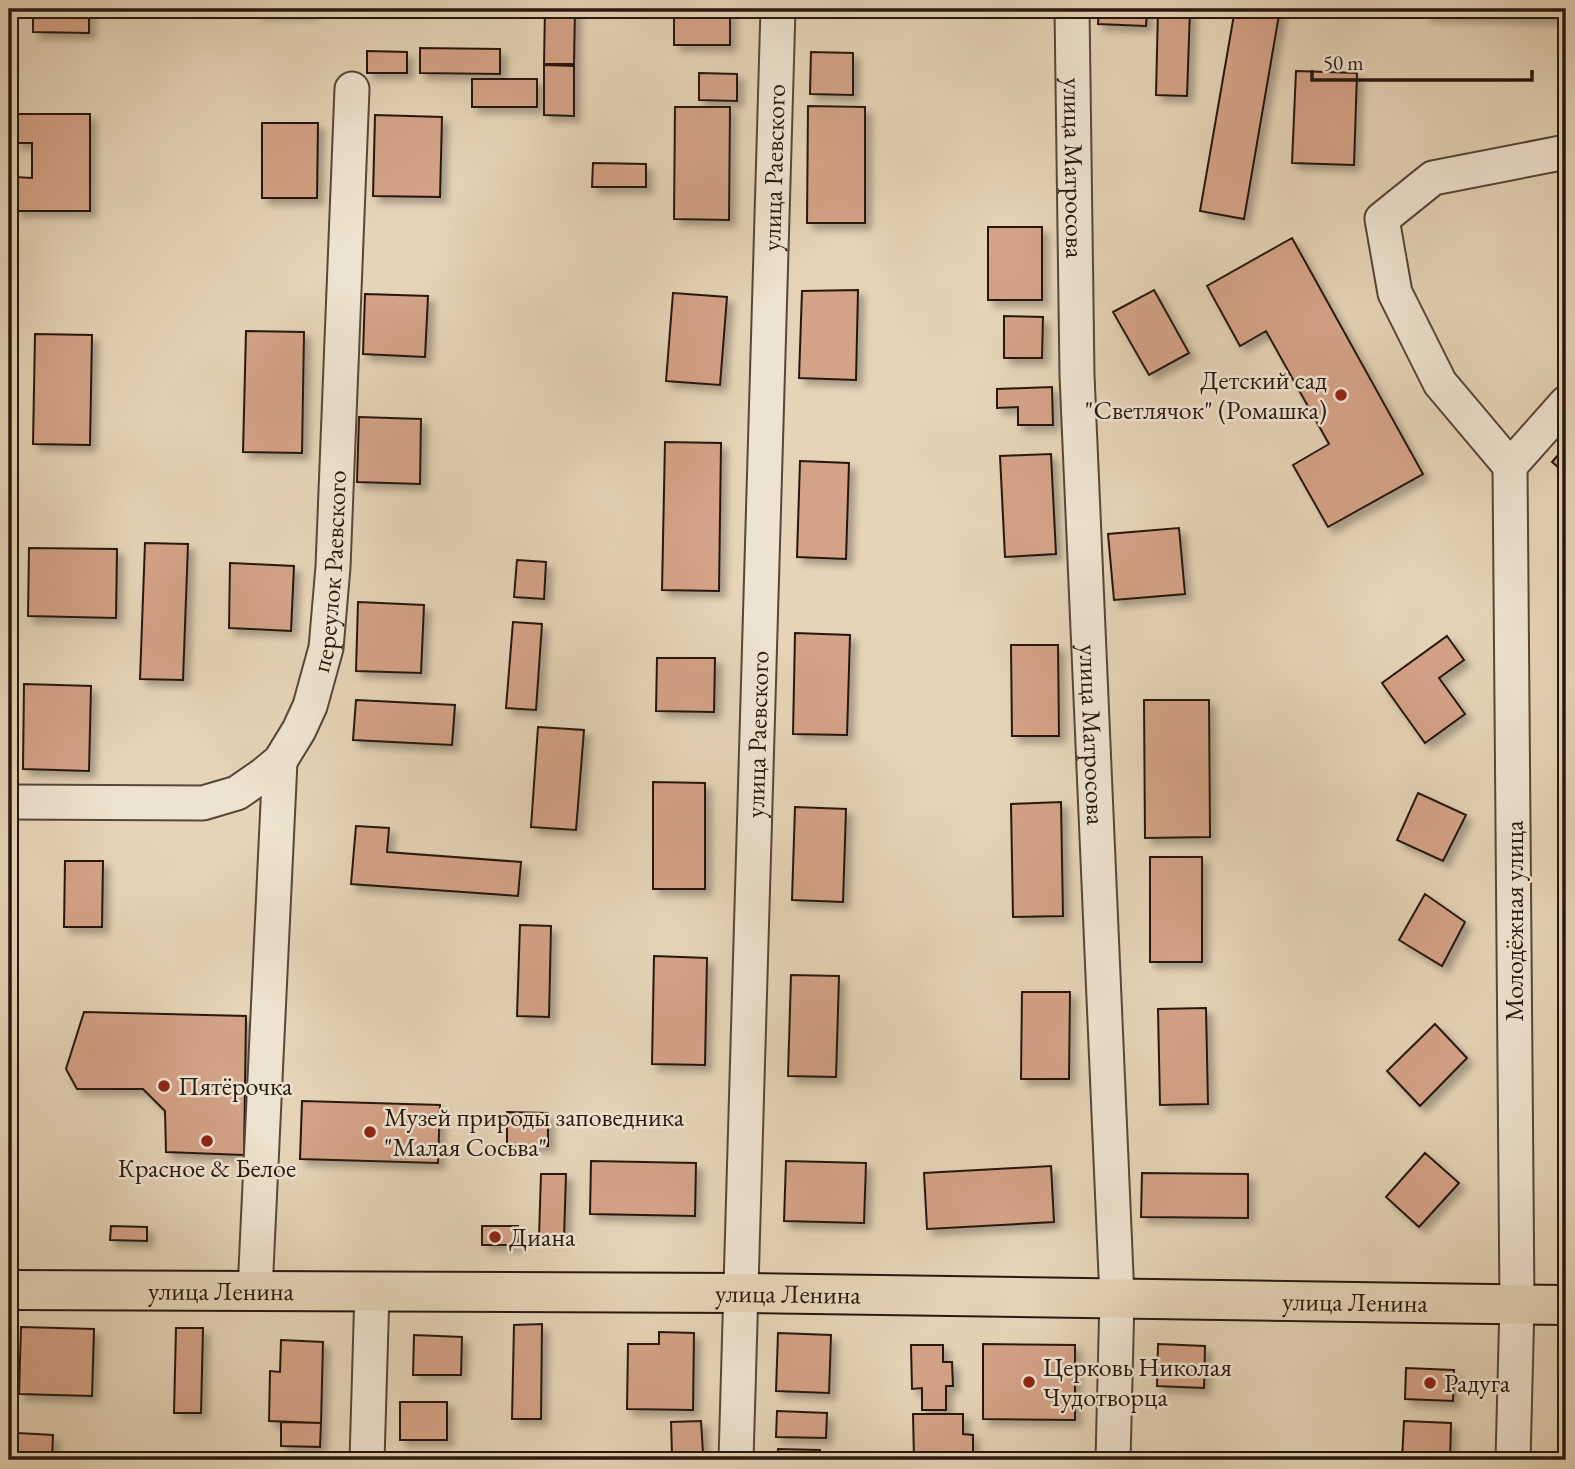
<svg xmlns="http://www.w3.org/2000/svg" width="1575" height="1469" font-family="'EB Garamond',serif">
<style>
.building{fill:#d4a287;stroke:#27180e;stroke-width:2;filter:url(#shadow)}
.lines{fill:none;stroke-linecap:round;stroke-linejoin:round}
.minor-casing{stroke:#564738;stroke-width:37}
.major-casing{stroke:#27180e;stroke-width:42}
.minor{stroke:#eee3d0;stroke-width:33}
.major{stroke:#e5d4b7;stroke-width:38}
.poi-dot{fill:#8f2418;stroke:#eee3d0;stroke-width:2.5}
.labels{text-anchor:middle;stroke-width:5;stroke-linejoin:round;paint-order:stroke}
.street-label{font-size:26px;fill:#27180e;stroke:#eee3d0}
.poi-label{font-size:26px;fill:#27180e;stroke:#eee3d0;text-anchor:start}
</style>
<defs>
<filter id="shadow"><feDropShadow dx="6" dy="6" stdDeviation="3.5" flood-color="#0004"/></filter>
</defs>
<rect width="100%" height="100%" fill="#e5d4b7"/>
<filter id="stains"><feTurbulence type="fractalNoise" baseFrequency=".00286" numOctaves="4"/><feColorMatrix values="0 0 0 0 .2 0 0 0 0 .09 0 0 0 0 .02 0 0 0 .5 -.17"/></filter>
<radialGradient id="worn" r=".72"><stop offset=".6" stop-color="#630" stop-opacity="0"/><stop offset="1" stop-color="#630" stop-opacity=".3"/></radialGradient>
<path class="building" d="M 33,9 L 89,9 L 89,33 L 33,32 Z
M 256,9 L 312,9 L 311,13 L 256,13 Z
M 545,9 L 575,9 L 574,64 L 544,64 Z
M 674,9 L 730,9 L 730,45 L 674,45 Z
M 1099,9 L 1147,9 L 1146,26 L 1098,24 Z
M 1158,9 L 1190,9 L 1187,96 L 1156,95 Z
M 1235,9 L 1280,9 L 1244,219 L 1200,211 Z
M 1425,9 L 1566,9 L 1566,18 L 1425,15 Z
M 420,48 L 500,49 L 500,74 L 420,73 Z
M 367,51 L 407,52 L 407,73 L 367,73 Z
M 811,52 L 853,53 L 853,95 L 810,94 Z
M 544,65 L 574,66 L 574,116 L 544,115 Z
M 1296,71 L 1357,73 L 1354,165 L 1292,163 Z
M 699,73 L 737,74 L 737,101 L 699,100 Z
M 472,79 L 537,79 L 537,107 L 472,107 Z
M 808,106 L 865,107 L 865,223 L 807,223 Z
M 675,107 L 730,107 L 729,220 L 674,219 Z
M 15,114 L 90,114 L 90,211 L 15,211 L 15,177 L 32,178 L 32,143 L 15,143 Z
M 375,115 L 442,117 L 440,197 L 373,196 Z
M 262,123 L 318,123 L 317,198 L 262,198 Z
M 593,163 L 646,164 L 646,187 L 592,187 Z
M 988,227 L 1042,227 L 1042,300 L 988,300 Z
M 1292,238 L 1423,474 L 1328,527 L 1293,465 L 1329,444 L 1266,331 L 1240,346 L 1207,286 Z
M 858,290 L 856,380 L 799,378 L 802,291 Z
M 1154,290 L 1189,353 L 1149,375 L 1113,312 Z
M 673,293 L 727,297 L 720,385 L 666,381 Z
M 365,294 L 428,296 L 425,357 L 363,354 Z
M 1004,316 L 1043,317 L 1042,358 L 1004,358 Z
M 246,331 L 304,332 L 302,453 L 243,452 Z
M 35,334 L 92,335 L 90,445 L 33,444 Z
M 1052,387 L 1053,425 L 1018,425 L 1018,407 L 997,408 L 997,389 Z
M 359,417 L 421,419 L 420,484 L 357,482 Z
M 665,442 L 721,443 L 719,591 L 662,590 Z
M 1566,446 L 1566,474 L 1552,462 Z
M 1051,454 L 1056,554 L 1005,557 L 1000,456 Z
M 800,461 L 849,463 L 846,559 L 797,557 Z
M 1179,528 L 1185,594 L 1114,600 L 1108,534 Z
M 145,543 L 188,544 L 183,680 L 140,679 Z
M 29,548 L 117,549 L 116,618 L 28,616 Z
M 517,560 L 546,562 L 544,599 L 514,597 Z
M 230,563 L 294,566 L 291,631 L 229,628 Z
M 358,602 L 424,605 L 421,673 L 356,671 Z
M 513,622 L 542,624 L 536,710 L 506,708 Z
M 795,633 L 850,635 L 847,735 L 793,734 Z
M 1447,636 L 1464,660 L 1439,678 L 1465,714 L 1425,743 L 1382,683 Z
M 1011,645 L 1058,645 L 1059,736 L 1012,736 Z
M 657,658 L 715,658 L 714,712 L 656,711 Z
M 24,684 L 91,686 L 89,771 L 23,769 Z
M 356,700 L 455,705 L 452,745 L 353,740 Z
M 1144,700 L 1209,700 L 1210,837 L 1145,838 Z
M 538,727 L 584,730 L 576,830 L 531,827 Z
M 653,782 L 705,783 L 705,889 L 653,889 Z
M 1418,793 L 1466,815 L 1443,861 L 1397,840 Z
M 1061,802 L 1063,916 L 1013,917 L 1011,804 Z
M 795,807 L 846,809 L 843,902 L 792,900 Z
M 356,826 L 389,828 L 387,852 L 521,862 L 518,896 L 351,884 Z
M 1150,857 L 1202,857 L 1202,962 L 1150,962 Z
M 65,861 L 103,861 L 102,927 L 64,927 Z
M 1425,894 L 1465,922 L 1442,966 L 1399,940 Z
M 520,925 L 551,926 L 549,1017 L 517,1016 Z
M 654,956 L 707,958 L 705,1065 L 652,1064 Z
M 791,975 L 839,976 L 836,1077 L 788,1076 Z
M 1022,992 L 1070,992 L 1069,1079 L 1021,1079 Z
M 1206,1008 L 1208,1104 L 1160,1105 L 1158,1009 Z
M 84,1012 L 246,1016 L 244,1155 L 166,1152 L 165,1111 L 143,1089 L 77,1089 L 66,1069 Z
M 1435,1024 L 1467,1058 L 1420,1106 L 1387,1071 Z
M 302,1101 L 440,1105 L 438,1163 L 300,1159 Z
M 507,1112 L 548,1113 L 548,1146 L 507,1146 Z
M 1425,1153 L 1459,1183 L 1419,1227 L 1386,1197 Z
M 591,1161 L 696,1163 L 695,1216 L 590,1214 Z
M 786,1161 L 866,1163 L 864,1223 L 784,1221 Z
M 1051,1166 L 1054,1222 L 927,1229 L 924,1173 Z
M 1142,1173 L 1248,1174 L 1248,1218 L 1141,1217 Z
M 541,1174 L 566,1174 L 564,1238 L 539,1237 Z
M 111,1226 L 147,1227 L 147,1241 L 110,1240 Z
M 482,1226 L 518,1226 L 518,1245 L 482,1245 Z
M 542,1324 L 541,1419 L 512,1419 L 514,1325 Z
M 21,1327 L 94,1329 L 92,1396 L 19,1394 Z
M 176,1328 L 203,1328 L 201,1413 L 174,1413 Z
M 659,1332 L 694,1333 L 693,1410 L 627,1409 L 628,1344 L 659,1344 Z
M 778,1333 L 831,1335 L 829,1393 L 776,1391 Z
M 414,1335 L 462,1337 L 461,1375 L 413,1375 Z
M 281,1340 L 323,1342 L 321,1423 L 269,1421 L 270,1371 L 280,1372 Z
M 983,1344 L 1075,1345 L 1075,1420 L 983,1419 Z
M 1158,1344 L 1205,1346 L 1204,1388 L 1157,1386 Z
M 911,1345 L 943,1345 L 943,1362 L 952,1362 L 953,1386 L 946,1386 L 946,1410 L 922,1410 L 922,1388 L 912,1389 Z
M 1406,1368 L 1454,1370 L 1453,1401 L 1405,1399 Z
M 400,1402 L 447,1402 L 447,1440 L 400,1440 Z
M 777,1411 L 827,1413 L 826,1438 L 776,1437 Z
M 913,1414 L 963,1414 L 963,1434 L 973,1435 L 973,1454 L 963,1454 L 963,1460 L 914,1460 Z
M 701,1421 L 703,1453 L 672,1454 L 671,1422 Z
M 1404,1421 L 1451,1423 L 1450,1460 L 1402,1460 Z
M 281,1422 L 321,1423 L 320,1447 L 281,1446 Z
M 18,1433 L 53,1435 L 52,1458 L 63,1458 L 62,1460 L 17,1460 Z
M 778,1449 L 820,1450 L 820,1460 L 777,1460 Z"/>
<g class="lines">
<defs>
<g id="minor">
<path id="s1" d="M 1072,9 L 1077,375 L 1117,1298 L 1113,1460"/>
<path d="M 1510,466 L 1440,383 L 1395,293 L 1382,219 L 1433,178 L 1566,152"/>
<path id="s2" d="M 9,802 L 203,803 L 237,793 L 263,775 L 280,761 L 299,730 L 310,706 L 326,648 L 333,567 L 352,89"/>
<path d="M 255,1291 L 280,761"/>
<path d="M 367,1460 L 372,1291"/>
<path id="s3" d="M 736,1460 L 778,9"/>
<path d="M 1513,1460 L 1517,1304 L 1510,466 L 1566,403"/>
</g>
<g id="major">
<path id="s4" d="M 9,1290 L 742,1293 L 1566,1305"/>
</g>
</defs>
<use href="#minor" class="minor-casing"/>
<use href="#major" class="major-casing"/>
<use href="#minor" class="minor"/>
<use href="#major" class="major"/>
</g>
<g class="poi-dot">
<circle cx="1341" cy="395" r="7"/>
<circle cx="164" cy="1086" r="7"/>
<circle cx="370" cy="1132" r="7"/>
<circle cx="207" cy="1141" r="7"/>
<circle cx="495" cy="1237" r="7"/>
<circle cx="1029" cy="1382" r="7"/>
<circle cx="1430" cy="1383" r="7"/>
</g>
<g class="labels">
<g class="street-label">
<text dy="9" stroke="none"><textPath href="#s3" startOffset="1293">улица Раевского</textPath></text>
<text dy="9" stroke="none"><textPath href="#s1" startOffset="159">улица Матросова</textPath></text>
<text dy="9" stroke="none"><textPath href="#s2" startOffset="483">переулок Раевского</textPath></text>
<text dy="9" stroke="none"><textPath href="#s3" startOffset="726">улица Раевского</textPath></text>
<text dy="9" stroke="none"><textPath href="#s1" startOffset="726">улица Матросова</textPath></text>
<text transform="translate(1514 921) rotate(-90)" y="9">Молодёжная улица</text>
<text dy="9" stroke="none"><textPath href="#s4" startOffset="212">улица Ленина</textPath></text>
<text dy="9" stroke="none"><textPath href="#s4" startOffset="779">улица Ленина</textPath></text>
<text dy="9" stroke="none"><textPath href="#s4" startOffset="1346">улица Ленина</textPath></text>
</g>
<g class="poi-label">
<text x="1327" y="389" text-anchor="end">Детский сад<tspan x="1327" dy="30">"Светлячок" (Ромашка)</tspan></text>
<text x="178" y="1095">Пятёрочка</text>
<text x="384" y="1126">Музей природы заповедника<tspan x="384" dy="30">"Малая Сосьва"</tspan></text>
<text x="207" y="1177" text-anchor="middle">Красное &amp; Белое</text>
<text x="509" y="1246">Диана</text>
<text x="1043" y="1376">Церковь Николая<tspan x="1043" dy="30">Чудотворца</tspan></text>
<text x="1444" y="1392">Радуга</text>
</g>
</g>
<rect width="1575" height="1469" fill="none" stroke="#e5d4b7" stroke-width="35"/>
<rect x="10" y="10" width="1554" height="1448" fill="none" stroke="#27180e" stroke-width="3.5"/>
<rect x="18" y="18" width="1540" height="1434" fill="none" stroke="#27180e" stroke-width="2"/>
<path d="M1312 70v10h220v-10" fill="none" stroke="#27180e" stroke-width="3.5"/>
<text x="1323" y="70" font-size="21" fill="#27180e" stroke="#eee3d0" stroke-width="5" paint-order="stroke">50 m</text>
<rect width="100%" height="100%" filter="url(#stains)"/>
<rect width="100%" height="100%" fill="url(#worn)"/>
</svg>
